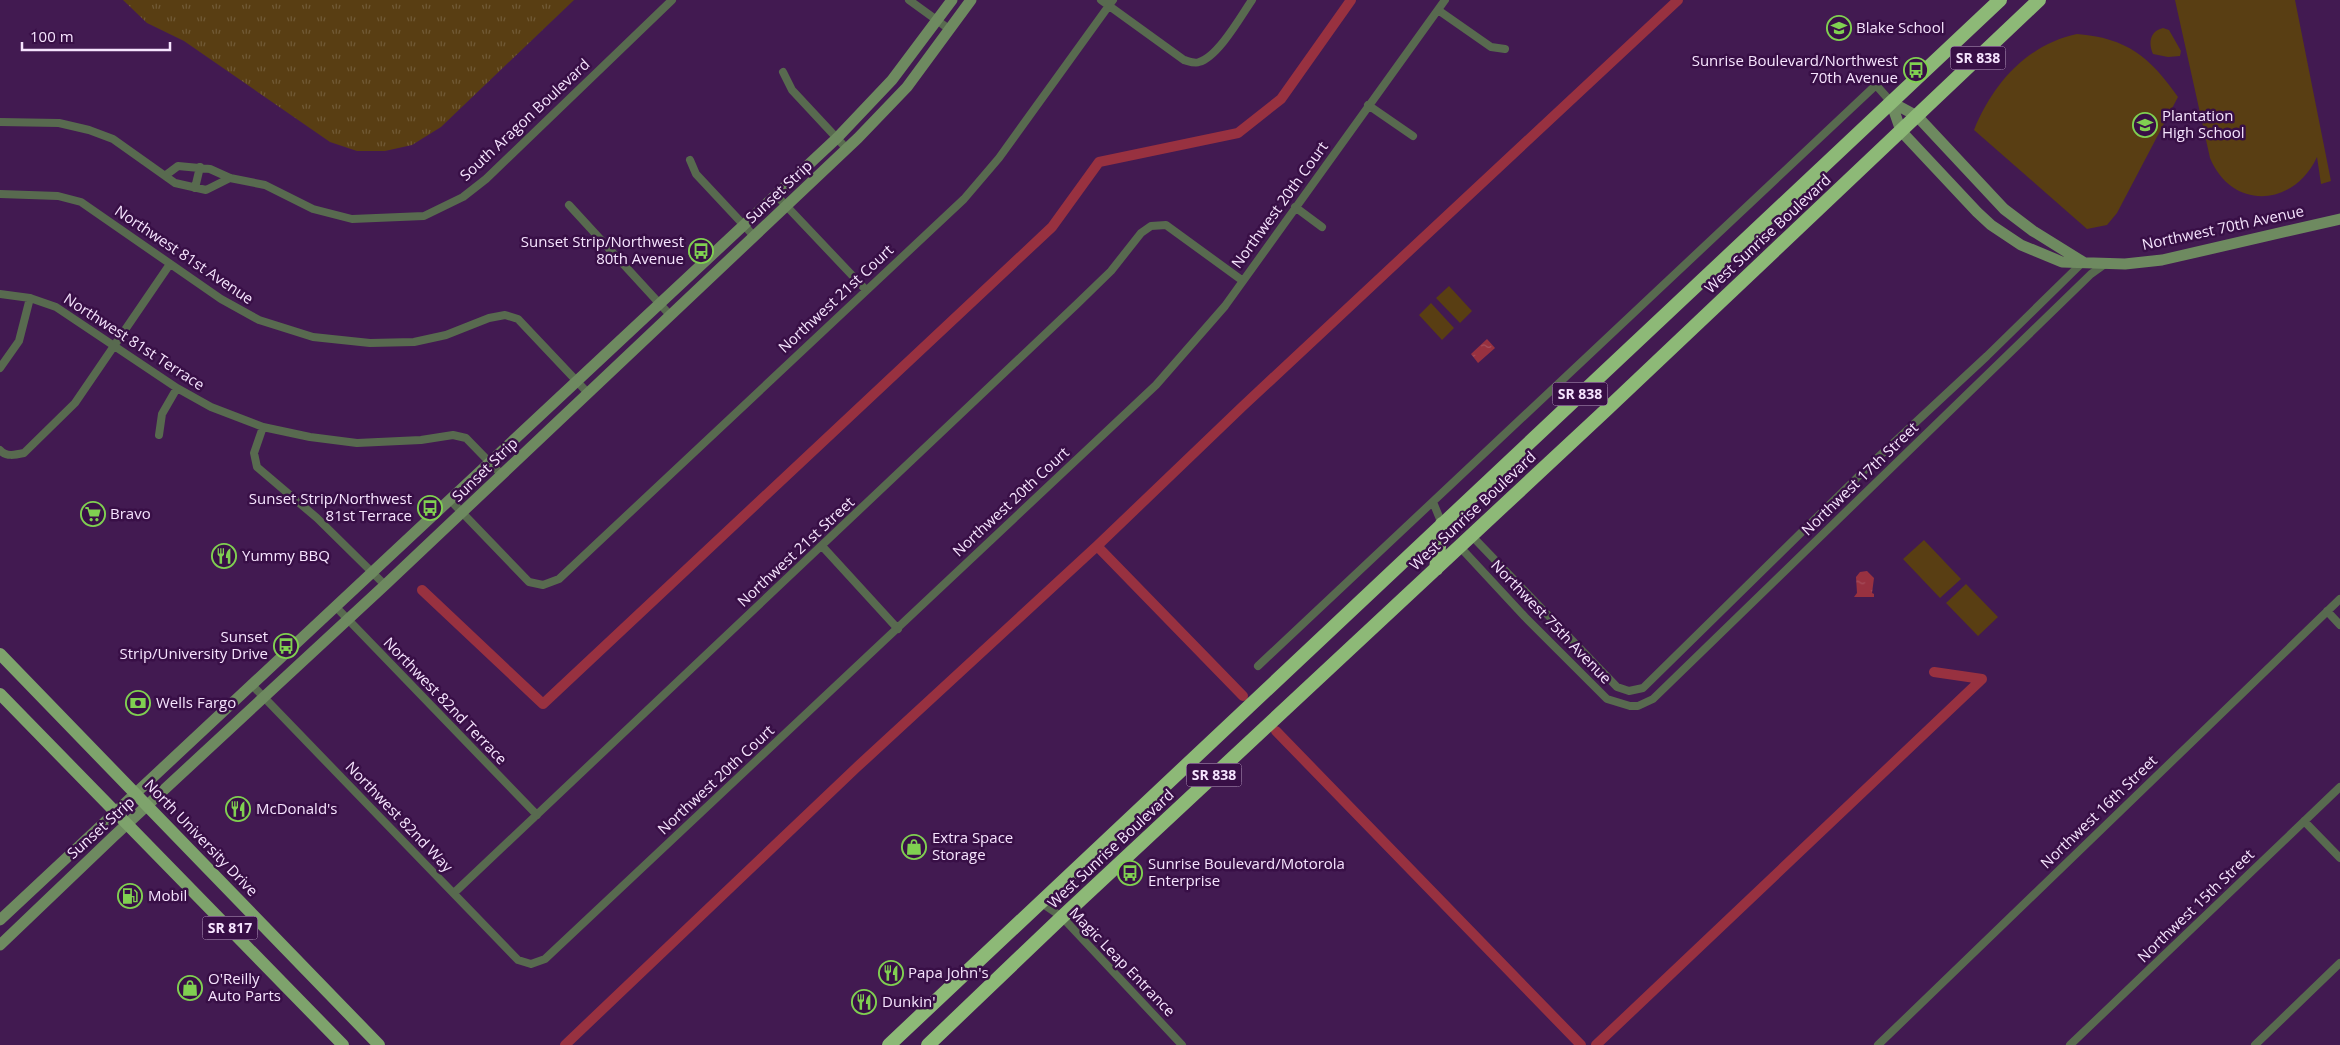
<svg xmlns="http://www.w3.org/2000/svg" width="2340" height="1045" font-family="'Open Sans',sans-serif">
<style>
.grass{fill:url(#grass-tufts)}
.pitch{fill:#593e13}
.water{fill:url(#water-ripples)}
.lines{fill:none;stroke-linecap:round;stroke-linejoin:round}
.canal{stroke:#983140;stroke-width:10}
.street{stroke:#586a4f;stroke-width:8}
.secondary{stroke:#6e8a60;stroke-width:11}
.primary{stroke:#7ea36c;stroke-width:12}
.highway{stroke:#8db977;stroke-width:14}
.labels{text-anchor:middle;stroke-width:5;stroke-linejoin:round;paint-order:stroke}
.shield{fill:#380f46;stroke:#bda4c7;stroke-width:1}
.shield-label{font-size:14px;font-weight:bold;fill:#f6e4fe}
.poi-label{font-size:15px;fill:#f6e4fe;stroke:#380f46;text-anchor:start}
.street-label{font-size:15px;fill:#f6e4fe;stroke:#380f46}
</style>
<defs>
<pattern id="grass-tufts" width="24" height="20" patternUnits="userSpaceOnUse" patternTransform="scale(1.25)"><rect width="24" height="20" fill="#593e13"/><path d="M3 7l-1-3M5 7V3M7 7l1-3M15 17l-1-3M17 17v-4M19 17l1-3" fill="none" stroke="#715a36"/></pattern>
<pattern id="water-ripples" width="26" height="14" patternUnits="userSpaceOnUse" patternTransform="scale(1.25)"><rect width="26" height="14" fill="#983140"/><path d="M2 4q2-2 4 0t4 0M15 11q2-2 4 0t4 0" fill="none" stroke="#a74f5d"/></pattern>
</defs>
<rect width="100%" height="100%" fill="#421a51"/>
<path class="grass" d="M 123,0 L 574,0 L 441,127 L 412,145 L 385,151 L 357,151 L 330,142 L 184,41 L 147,23 Z"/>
<path class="pitch" d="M 2175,0 L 2295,0 L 2331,181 L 2321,184 L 2317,157 C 2294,207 2232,211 2210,158 Z
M 2163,28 L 2169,30 L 2181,51 L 2180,56 L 2168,57 L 2153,54 C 2148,43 2150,31 2163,28 Z
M 2077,34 C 2127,38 2150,57 2178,97 L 2117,213 L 2107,225 L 2087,229 L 1974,130 C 1993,84 2026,45 2077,34 Z
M 1449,286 L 1472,311 L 1460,323 L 1436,298 Z
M 1431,303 L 1454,328 L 1442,340 L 1419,315 Z
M 1924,540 L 1961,579 L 1940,598 L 1903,559 Z
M 1966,584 L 1998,617 L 1978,636 L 1946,603 Z"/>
<path class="water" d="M 1487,339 L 1495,348 L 1478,363 L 1471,354 Z
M 1867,571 L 1874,578 L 1872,593 L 1874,594 L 1874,597 L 1854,597 L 1857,593 L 1856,577 L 1860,572 Z"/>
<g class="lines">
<path class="canal" d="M 1097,546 L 1243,696
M 422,590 L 543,704 L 1052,227 L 1099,162 L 1238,133 L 1281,99 L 1351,0
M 1276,731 L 1581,1045
M 565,1045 L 856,768 L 1097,546 L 1243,406 L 1678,0
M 1596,1045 L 1982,679 L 1934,672"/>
<path class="street" d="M 909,0 L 949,29
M 1101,0 L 1184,60 C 1188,61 1195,64 1199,62 C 1218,57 1241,16 1252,0
M 1438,10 L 1491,47 L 1505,49
M 783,72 L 792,90 L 847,149
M 1368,105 L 1413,136
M 0,122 L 59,123 L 89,130 L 113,139 L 175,183 L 206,190 L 230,178
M 690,160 L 696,174 L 754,236
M 166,175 L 178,166 L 210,169 L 230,178 L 265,185 L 313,209 L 352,219 L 424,216 L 463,197 L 486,179 L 672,0
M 195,188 L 200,167
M 0,194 L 58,196 L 81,202 L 221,299 L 259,320 L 313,337 L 370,343 L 414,342 L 446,335 L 489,318 L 505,315 L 518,319 L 587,392
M 776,195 L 866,290
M 569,205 L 670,315
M 1295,207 L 1322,227
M 0,294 L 30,298 L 56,307 L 177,388 L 211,407 L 263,427 L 310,437 L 357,443 L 421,440 L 453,435 L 466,438 L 502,475
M 0,368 L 19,341 L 30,298
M 263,427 L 254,453 L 257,467 L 317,518 L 385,585
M 159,435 L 162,414 L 177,388
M 0,450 C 6,457 15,455 24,453 L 75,403 L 170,264
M 450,500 L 529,582 L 543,585 L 559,579 L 964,199 L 999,158 L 1113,0
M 1433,502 L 1442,524
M 1471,535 L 1617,687 L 1629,691 L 1643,688 L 1873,462 L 1987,356 L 2083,262
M 822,546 L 898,629
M 1460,547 L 1525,617 L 1607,699 L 1630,706 L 1638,706 L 1653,699 L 2091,274 L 2105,264
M 335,606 L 537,815
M 2327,611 L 2340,625
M 1258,666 L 1876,85 L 1891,102
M 251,684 L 518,960 L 531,964 L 545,959 L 1156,385 L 1225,306 L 1445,0
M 2304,821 L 2340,858
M 454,893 L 1077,304 L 1111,271 L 1141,233 L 1151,226 L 1166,225 L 1243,281
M 1040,902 L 1062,917 L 1182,1045
M 1878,1045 L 2340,599
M 2070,1045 L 2340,787
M 2255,1045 L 2340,963"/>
<path class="secondary" d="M 1891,102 L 1901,131 L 1977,212 L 1991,225 L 2021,245 L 2062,262 L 2125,264 L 2162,260 L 2340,219
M 1891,102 L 1917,116 L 2004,209 L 2033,231 L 2083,262
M 0,920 L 837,138 L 892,80 L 952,0
M 0,945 L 113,837 L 385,585 L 858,138 L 907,87 L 971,0"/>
<path class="primary" d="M 0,654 L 379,1045
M 0,694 L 343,1045"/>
<path class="highway" d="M 1436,569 L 1442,524
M 889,1045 L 2000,0
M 928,1045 L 1062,917 L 1606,410 L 2039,0"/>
</g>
<defs>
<symbol id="school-ring" viewBox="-11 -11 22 22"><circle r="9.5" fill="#380f46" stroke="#80d051" stroke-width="1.5"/><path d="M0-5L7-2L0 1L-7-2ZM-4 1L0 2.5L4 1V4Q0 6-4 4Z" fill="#80d051"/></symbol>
<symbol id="bus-ring" viewBox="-11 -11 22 22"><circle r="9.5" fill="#380f46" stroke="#80d051" stroke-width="1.5"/><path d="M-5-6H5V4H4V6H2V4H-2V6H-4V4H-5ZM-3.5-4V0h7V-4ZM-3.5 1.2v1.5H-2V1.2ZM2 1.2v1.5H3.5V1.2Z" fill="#80d051"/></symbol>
<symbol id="supermarket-ring" viewBox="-11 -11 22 22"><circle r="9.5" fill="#380f46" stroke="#80d051" stroke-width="1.5"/><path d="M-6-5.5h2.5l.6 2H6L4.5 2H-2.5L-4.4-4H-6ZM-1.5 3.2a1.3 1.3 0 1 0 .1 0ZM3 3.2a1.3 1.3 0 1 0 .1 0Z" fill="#80d051"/></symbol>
<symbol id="restaurant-ring" viewBox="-11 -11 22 22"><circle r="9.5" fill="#380f46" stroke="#80d051" stroke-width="1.5"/><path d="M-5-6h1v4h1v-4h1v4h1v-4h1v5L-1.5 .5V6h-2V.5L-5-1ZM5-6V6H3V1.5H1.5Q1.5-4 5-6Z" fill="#80d051"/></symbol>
<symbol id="bank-ring" viewBox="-11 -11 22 22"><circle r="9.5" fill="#380f46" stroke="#80d051" stroke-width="1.5"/><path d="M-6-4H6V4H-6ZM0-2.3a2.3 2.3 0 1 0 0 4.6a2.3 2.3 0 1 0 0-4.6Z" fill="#80d051"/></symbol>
<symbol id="shop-ring" viewBox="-11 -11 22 22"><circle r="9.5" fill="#380f46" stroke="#80d051" stroke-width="1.5"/><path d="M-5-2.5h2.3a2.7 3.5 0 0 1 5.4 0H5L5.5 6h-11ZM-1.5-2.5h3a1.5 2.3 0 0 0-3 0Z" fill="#80d051"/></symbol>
<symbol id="fuel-ring" viewBox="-11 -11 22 22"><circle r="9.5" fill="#380f46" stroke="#80d051" stroke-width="1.5"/><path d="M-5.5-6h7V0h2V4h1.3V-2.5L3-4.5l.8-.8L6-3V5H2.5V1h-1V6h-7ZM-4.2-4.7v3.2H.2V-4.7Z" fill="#80d051"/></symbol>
</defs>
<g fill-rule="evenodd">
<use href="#school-ring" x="1825" y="14" width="28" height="28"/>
<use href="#bus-ring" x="1902" y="56" width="28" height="28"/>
<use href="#school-ring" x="2131" y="111" width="28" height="28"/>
<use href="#bus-ring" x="687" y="237" width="28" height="28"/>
<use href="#bus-ring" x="416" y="494" width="28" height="28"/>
<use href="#supermarket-ring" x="79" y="500" width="28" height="28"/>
<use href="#restaurant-ring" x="210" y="542" width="28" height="28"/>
<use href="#bus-ring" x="272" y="632" width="28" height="28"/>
<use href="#bank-ring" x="124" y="689" width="28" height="28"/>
<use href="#restaurant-ring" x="224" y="795" width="28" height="28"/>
<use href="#shop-ring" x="900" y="833" width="28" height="28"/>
<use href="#bus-ring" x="1116" y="859" width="28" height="28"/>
<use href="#fuel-ring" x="116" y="882" width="28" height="28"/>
<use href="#restaurant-ring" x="877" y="959" width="28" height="28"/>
<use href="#shop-ring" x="176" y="974" width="28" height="28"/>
<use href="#restaurant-ring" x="850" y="988" width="28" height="28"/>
</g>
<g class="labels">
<g class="shield">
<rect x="1950.5" y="46.5" width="55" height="23" rx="4"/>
<rect x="1552.5" y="382.5" width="55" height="23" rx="4"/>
<rect x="1186.5" y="763.5" width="55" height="23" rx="4"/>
<rect x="202.5" y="916.5" width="55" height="23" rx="4"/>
</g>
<g class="shield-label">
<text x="1978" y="63">SR 838</text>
<text x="1580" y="399">SR 838</text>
<text x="1214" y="780">SR 838</text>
<text x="230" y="933">SR 817</text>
</g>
<g class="poi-label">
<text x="1856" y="33">Blake School</text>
<text x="1898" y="66" text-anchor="end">Sunrise Boulevard/Northwest<tspan x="1898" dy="17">70th Avenue</tspan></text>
<text x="2162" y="121">Plantation<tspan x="2162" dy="17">High School</tspan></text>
<text x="684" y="247" text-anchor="end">Sunset Strip/Northwest<tspan x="684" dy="17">80th Avenue</tspan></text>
<text x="412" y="504" text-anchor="end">Sunset Strip/Northwest<tspan x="412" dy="17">81st Terrace</tspan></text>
<text x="110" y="519">Bravo</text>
<text x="242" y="561">Yummy BBQ</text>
<text x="268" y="642" text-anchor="end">Sunset<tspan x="268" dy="17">Strip/University Drive</tspan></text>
<text x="156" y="708">Wells Fargo</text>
<text x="256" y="814">McDonald's</text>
<text x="932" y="843">Extra Space<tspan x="932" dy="17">Storage</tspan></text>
<text x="1148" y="869">Sunrise Boulevard/Motorola<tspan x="1148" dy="17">Enterprise</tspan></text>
<text x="148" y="901">Mobil</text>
<text x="908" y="978">Papa John's</text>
<text x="208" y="984">O'Reilly<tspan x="208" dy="17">Auto Parts</tspan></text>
<text x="882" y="1007">Dunkin'</text>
</g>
<g class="street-label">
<text transform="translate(525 120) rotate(-43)" y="5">South Aragon Boulevard</text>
<text transform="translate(779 192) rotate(-43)" y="5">Sunset Strip</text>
<text transform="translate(1280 205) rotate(-54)" y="5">Northwest 20th Court</text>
<text transform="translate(2223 228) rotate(-12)" y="5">Northwest 70th Avenue</text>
<text transform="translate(1768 234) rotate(-43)" y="5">West Sunrise Boulevard</text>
<text transform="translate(184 255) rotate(34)" y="5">Northwest 81st Avenue</text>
<text transform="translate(836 299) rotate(-43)" y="5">Northwest 21st Court</text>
<text transform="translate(134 342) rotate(33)" y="5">Northwest 81st Terrace</text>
<text transform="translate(485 470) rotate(-44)" y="5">Sunset Strip</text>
<text transform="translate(1860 479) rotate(-44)" y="5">Northwest 17th Street</text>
<text transform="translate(1011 502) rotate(-43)" y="5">Northwest 20th Court</text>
<text transform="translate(1473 511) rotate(-43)" y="5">West Sunrise Boulevard</text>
<text transform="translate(796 552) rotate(-43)" y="5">Northwest 21st Street</text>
<text transform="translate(1551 622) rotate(46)" y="5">Northwest 75th Avenue</text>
<text transform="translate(445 701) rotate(46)" y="5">Northwest 82nd Terrace</text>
<text transform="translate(716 780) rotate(-43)" y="5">Northwest 20th Court</text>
<text transform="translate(2099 812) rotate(-44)" y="5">Northwest 16th Street</text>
<text transform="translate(399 817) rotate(46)" y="5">Northwest 82nd Way</text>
<text transform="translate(101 828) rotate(-42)" y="5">Sunset Strip</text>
<text transform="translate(201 838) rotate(46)" y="5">North University Drive</text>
<text transform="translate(1111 849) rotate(-43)" y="5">West Sunrise Boulevard</text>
<text transform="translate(2196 906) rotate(-44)" y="5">Northwest 15th Street</text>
<text transform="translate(1122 962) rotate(46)" y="5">Magic Leap Entrance</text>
</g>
</g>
<path d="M22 42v8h148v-8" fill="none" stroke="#f6e4fe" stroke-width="2.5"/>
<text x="30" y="42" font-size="15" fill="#f6e4fe" stroke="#380f46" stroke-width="4" paint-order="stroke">100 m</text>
</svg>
